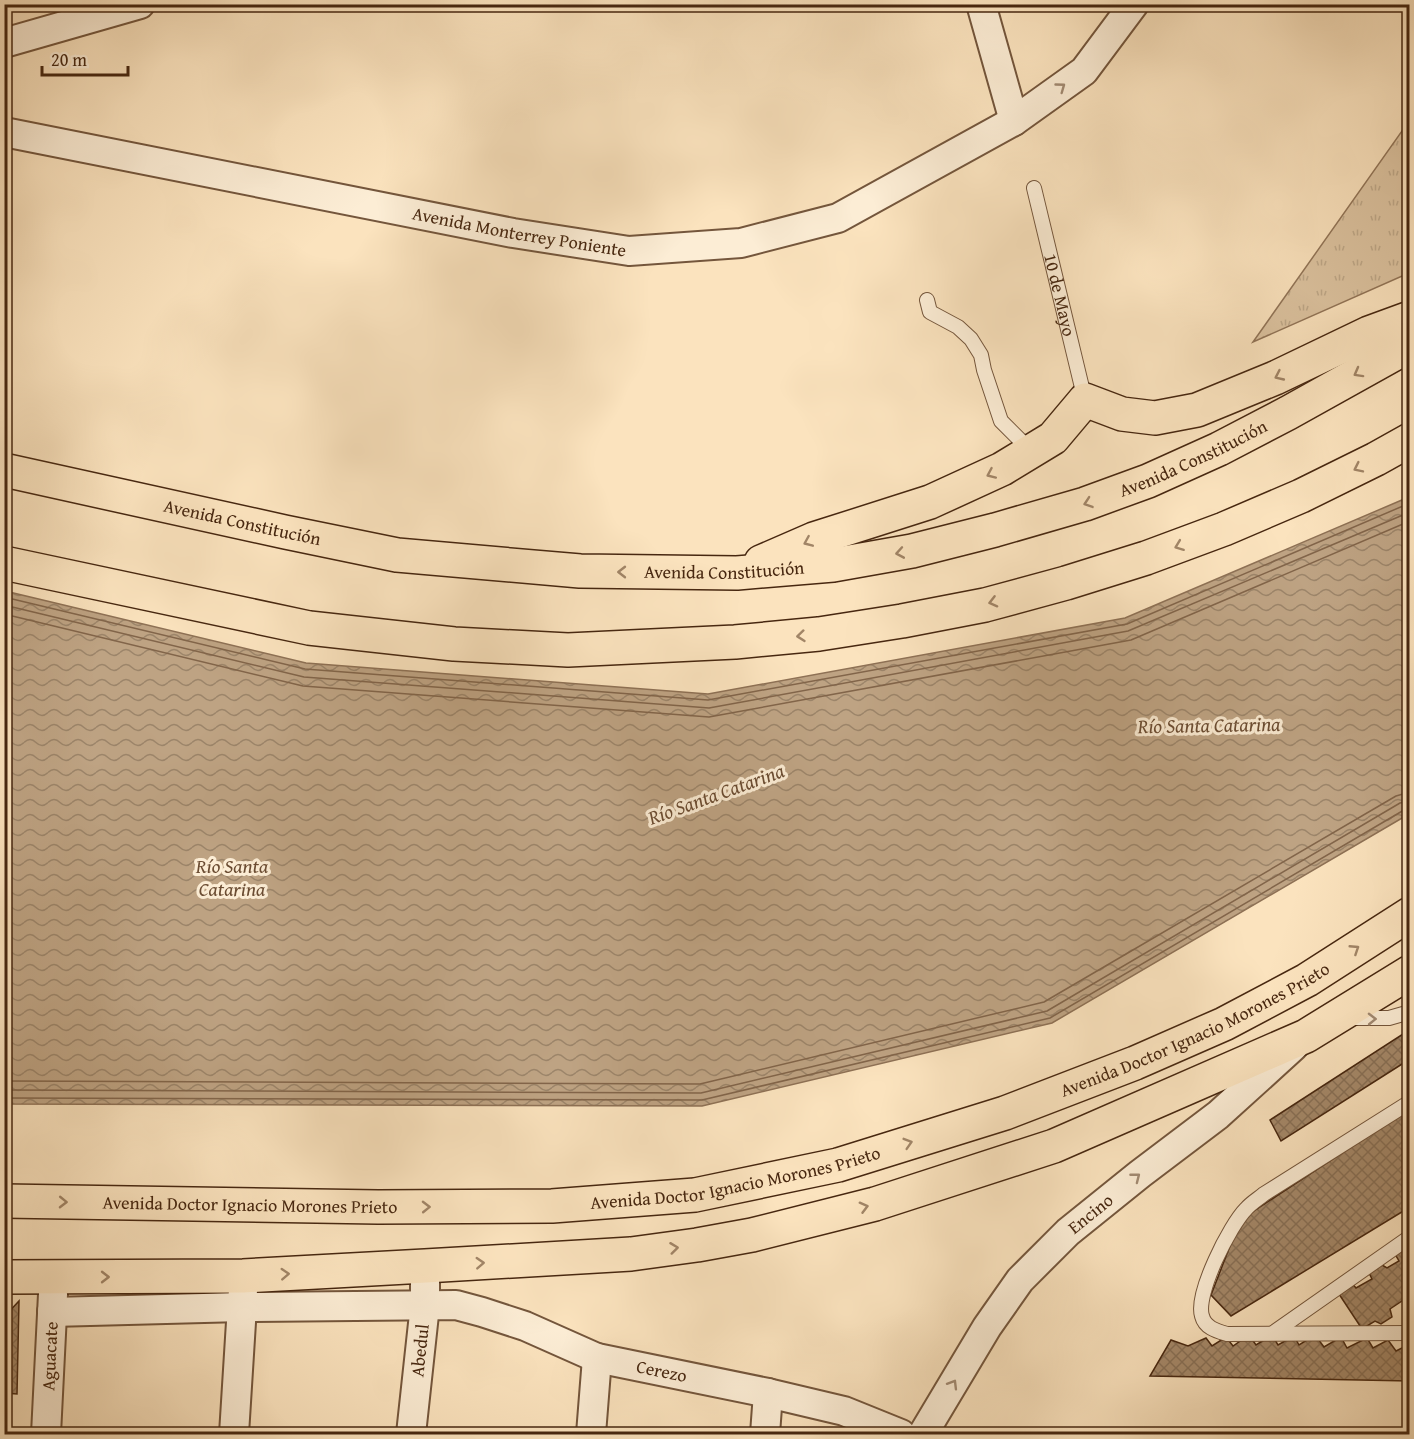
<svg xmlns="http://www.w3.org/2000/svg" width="1414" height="1439" font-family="'Gentium Book Plus',serif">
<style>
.grass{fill:url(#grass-tufts);stroke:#927558;stroke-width:1.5}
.water{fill:url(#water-waves);stroke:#8e7155;stroke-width:1.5}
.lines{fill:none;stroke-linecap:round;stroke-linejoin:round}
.shore{stroke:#82654a;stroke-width:1.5}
.building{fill:url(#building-cross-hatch);stroke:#472710;stroke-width:1.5}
.service-casing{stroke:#74563c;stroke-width:16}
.minor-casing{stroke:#74563c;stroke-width:32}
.trunk-casing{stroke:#472710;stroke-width:36}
.service{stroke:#fcedd5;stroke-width:14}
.minor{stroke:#fcedd5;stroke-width:28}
.trunk{stroke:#fbe3be;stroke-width:33}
.oneway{stroke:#a28a72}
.oneway2{stroke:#a18567}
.labels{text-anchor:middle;stroke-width:6;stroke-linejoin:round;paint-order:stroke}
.street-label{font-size:18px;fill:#472710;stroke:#fcedd5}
.water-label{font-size:20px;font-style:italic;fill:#6b4c32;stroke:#fcedd5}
</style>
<defs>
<pattern id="grass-tufts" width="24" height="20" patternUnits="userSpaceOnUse" patternTransform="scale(1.5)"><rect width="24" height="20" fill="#dcc3a0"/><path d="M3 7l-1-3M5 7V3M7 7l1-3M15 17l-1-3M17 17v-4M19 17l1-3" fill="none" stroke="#bea889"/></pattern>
<pattern id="water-waves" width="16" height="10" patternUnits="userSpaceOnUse" patternTransform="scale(1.5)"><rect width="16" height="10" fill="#bea383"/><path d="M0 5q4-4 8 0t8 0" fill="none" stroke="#9c856a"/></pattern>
<pattern id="building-cross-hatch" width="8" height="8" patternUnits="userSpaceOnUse" patternTransform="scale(1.5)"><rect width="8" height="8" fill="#a5896a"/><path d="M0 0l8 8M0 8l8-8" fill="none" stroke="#887056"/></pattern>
</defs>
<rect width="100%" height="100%" fill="#fbe3be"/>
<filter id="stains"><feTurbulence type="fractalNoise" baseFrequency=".00333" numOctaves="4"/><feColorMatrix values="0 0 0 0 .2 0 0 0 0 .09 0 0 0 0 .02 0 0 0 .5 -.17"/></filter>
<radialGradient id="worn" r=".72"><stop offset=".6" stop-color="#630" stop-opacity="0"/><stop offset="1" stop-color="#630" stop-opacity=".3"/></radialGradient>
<path class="grass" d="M 1409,121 L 1409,273 L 1253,342 Z"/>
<path class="water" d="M 1409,497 L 1409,814 L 1052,1023 L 702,1106 L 5,1104 L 5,591 L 306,663 L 708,694 L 1125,618 Z"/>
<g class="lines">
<path class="shore" d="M 4,597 L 305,669 L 708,700 L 1127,624 L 1410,503
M 4,605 L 304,677 L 709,708 L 1128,631 L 1410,512
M 4,614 L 303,686 L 709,717 L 1131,640 L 1410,521
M 4,1081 L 700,1084 L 1044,1002 L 1396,796 L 1410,792
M 4,1090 L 701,1093 L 1047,1011 L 1400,803 L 1410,801
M 4,1098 L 702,1100 L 1050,1018 L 1404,810 L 1410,809"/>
</g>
<path class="building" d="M 1403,1034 L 1410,1043 L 1410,1059 L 1281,1141 L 1270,1120 Z
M 1410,1108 L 1410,1207 L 1231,1316 L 1211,1295 L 1240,1220 Z
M 1410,1245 L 1410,1306 L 1405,1299 L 1390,1309 L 1392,1317 L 1381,1324 L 1375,1321 L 1362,1329 L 1339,1294 L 1351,1282 L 1356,1288 L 1372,1279 L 1369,1273 L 1382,1265 L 1387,1268 L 1399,1261 L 1395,1254 Z
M 19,1301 L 17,1394 L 4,1393 L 4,1317 Z
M 1249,1335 L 1256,1345 L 1272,1335 L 1278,1345 L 1294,1336 L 1299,1345 L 1315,1335 L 1324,1347 L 1341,1337 L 1347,1348 L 1367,1338 L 1373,1348 L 1388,1340 L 1396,1351 L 1410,1344 L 1410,1381 L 1150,1376 L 1171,1340 L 1188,1346 L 1206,1338 L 1212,1346 L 1226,1337 L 1233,1346 Z"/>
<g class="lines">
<defs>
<g id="service">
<path id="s1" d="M 1034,188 L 1085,400"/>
<path d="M 927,300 L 930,312 L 958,327 L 971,339 L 981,355 L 984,370 L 1001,421 L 1031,451"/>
<path d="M 1348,1018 L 1389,1018 L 1410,1012"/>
<path d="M 1410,1102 L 1264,1194 C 1258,1199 1251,1203 1246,1209 C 1230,1225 1195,1294 1202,1316 C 1205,1328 1217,1331 1227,1334 L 1410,1333"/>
<path d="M 1273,1333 L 1410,1237"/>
</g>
<g id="minor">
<path d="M 981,4 L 1014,121"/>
<path d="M 4,43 L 140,4"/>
<path id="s2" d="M 4,132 L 513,233 L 629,251 L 741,243 L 838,218 L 1014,121 L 1084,71 L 1134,4"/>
<path id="s3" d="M 52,1312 L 242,1307 L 456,1305 L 482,1312 L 525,1326 L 597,1358 L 768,1393 L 844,1411 L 901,1434"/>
<path id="s4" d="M 46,1434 L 53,1294"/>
<path d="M 234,1434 L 243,1290"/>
<path id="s5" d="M 411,1434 L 425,1305 L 425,1266"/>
<path d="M 591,1434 L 597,1358"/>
<path d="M 765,1434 L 768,1393"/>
<path id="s6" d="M 923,1434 L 987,1327 L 1020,1280 L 1068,1232 L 1140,1174 L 1218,1115 L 1294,1046"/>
</g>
<g id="trunk">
<path id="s7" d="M 4,470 L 285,532 L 397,555 L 580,571 L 737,573 L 833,565 L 912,551 L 995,530 L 1085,504 L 1148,481 L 1219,449 L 1288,413 L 1410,345"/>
<path d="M 761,562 L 814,539 L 930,502 L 1002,469 L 1053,438 L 1085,400 L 1122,414 L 1155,418 L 1197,410 L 1275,378 L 1369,333 L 1410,318"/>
<path d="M 4,563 L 309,628 L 454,644 L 568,650 L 735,642 L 819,634 L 902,621 L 985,605 L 1066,583 L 1146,558 L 1224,529 L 1301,496 L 1376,459 L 1410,440"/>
<path id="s8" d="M 4,1201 L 378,1207 L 552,1206 L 695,1195 L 838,1165 L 1005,1113 L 1135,1063 L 1224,1024 L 1307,980 L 1410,914"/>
<path d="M 4,1277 L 243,1276 L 425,1266 L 631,1254 L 697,1245 L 752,1235 L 875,1204 L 1054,1146 L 1306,1036 L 1410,972"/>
</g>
</defs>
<use href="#service" class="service-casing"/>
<use href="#minor" class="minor-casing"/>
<use href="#trunk" class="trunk-casing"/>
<use href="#service" class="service"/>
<use href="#minor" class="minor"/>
<use href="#trunk" class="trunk"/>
</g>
<defs><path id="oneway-chevron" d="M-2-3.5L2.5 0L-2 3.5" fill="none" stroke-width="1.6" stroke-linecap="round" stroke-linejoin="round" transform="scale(1.5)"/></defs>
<g class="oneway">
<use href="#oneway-chevron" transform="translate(1061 87) rotate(-36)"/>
<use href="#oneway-chevron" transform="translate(1372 1019) rotate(-1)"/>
<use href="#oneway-chevron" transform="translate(1136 1177) rotate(-38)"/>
<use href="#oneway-chevron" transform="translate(953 1384) rotate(-59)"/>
</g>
<g class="oneway2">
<use href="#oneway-chevron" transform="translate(1358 373) rotate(151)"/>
<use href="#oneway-chevron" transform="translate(1279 376) rotate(155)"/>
<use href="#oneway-chevron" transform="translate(1358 468) rotate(154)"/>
<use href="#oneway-chevron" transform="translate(991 474) rotate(156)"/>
<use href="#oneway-chevron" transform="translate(1088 503) rotate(161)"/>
<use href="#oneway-chevron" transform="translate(808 542) rotate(157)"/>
<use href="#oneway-chevron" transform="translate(1179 546) rotate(159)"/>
<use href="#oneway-chevron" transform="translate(900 553) rotate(170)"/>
<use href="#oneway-chevron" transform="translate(622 572) rotate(-180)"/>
<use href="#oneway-chevron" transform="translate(993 602) rotate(166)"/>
<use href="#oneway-chevron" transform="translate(801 636) rotate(174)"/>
<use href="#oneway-chevron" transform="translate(1355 949) rotate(-33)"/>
<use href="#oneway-chevron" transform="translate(908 1143) rotate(-17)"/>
<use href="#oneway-chevron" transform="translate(63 1202) rotate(1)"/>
<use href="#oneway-chevron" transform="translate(426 1207) rotate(-1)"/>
<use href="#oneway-chevron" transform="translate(864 1207) rotate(-15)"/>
<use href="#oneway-chevron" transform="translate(674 1248) rotate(-7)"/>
<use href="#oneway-chevron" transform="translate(480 1263) rotate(-3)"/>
<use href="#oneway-chevron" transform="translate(285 1274) rotate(-3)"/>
<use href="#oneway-chevron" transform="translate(105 1277)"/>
</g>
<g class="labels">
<g class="street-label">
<text dy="6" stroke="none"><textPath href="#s2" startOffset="525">Avenida Monterrey Poniente</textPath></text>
<text dy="6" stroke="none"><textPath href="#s1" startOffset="110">10 de Mayo</textPath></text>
<text dy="6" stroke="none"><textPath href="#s7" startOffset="1216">Avenida Constitución</textPath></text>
<text dy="6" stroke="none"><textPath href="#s7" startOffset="244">Avenida Constitución</textPath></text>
<text dy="6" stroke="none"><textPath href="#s7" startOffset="730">Avenida Constitución</textPath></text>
<text dy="6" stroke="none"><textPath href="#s8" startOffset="1220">Avenida Doctor Ignacio Morones Prieto</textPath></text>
<text dy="6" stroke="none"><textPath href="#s8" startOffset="734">Avenida Doctor Ignacio Morones Prieto</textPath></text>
<text dy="6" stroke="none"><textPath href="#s8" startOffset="246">Avenida Doctor Ignacio Morones Prieto</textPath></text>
<text dy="6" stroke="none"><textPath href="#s6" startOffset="279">Encino</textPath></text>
<text dy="6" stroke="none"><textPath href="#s5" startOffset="84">Abedul</textPath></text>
<text dy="6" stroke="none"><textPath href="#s4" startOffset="78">Aguacate</textPath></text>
<text dy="6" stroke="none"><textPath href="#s3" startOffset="621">Cerezo</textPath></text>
</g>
<g class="water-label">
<text transform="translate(1209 725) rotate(-1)" y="7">Río Santa Catarina</text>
<text transform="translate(716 794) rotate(-20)" y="7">Río Santa Catarina</text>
<text x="232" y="873">Río Santa<tspan x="232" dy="23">Catarina</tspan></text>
</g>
</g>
<rect width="1414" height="1439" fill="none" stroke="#fbe3be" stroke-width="24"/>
<rect x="6" y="6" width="1402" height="1427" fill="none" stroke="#472710" stroke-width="3"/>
<rect x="12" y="12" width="1390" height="1415" fill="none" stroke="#472710" stroke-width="1.5"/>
<path d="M42 66v9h86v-9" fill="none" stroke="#472710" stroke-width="3"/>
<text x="51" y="66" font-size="18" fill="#472710" stroke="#fcedd5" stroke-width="4.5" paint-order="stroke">20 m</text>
<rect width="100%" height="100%" filter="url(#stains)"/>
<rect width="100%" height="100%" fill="url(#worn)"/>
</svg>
